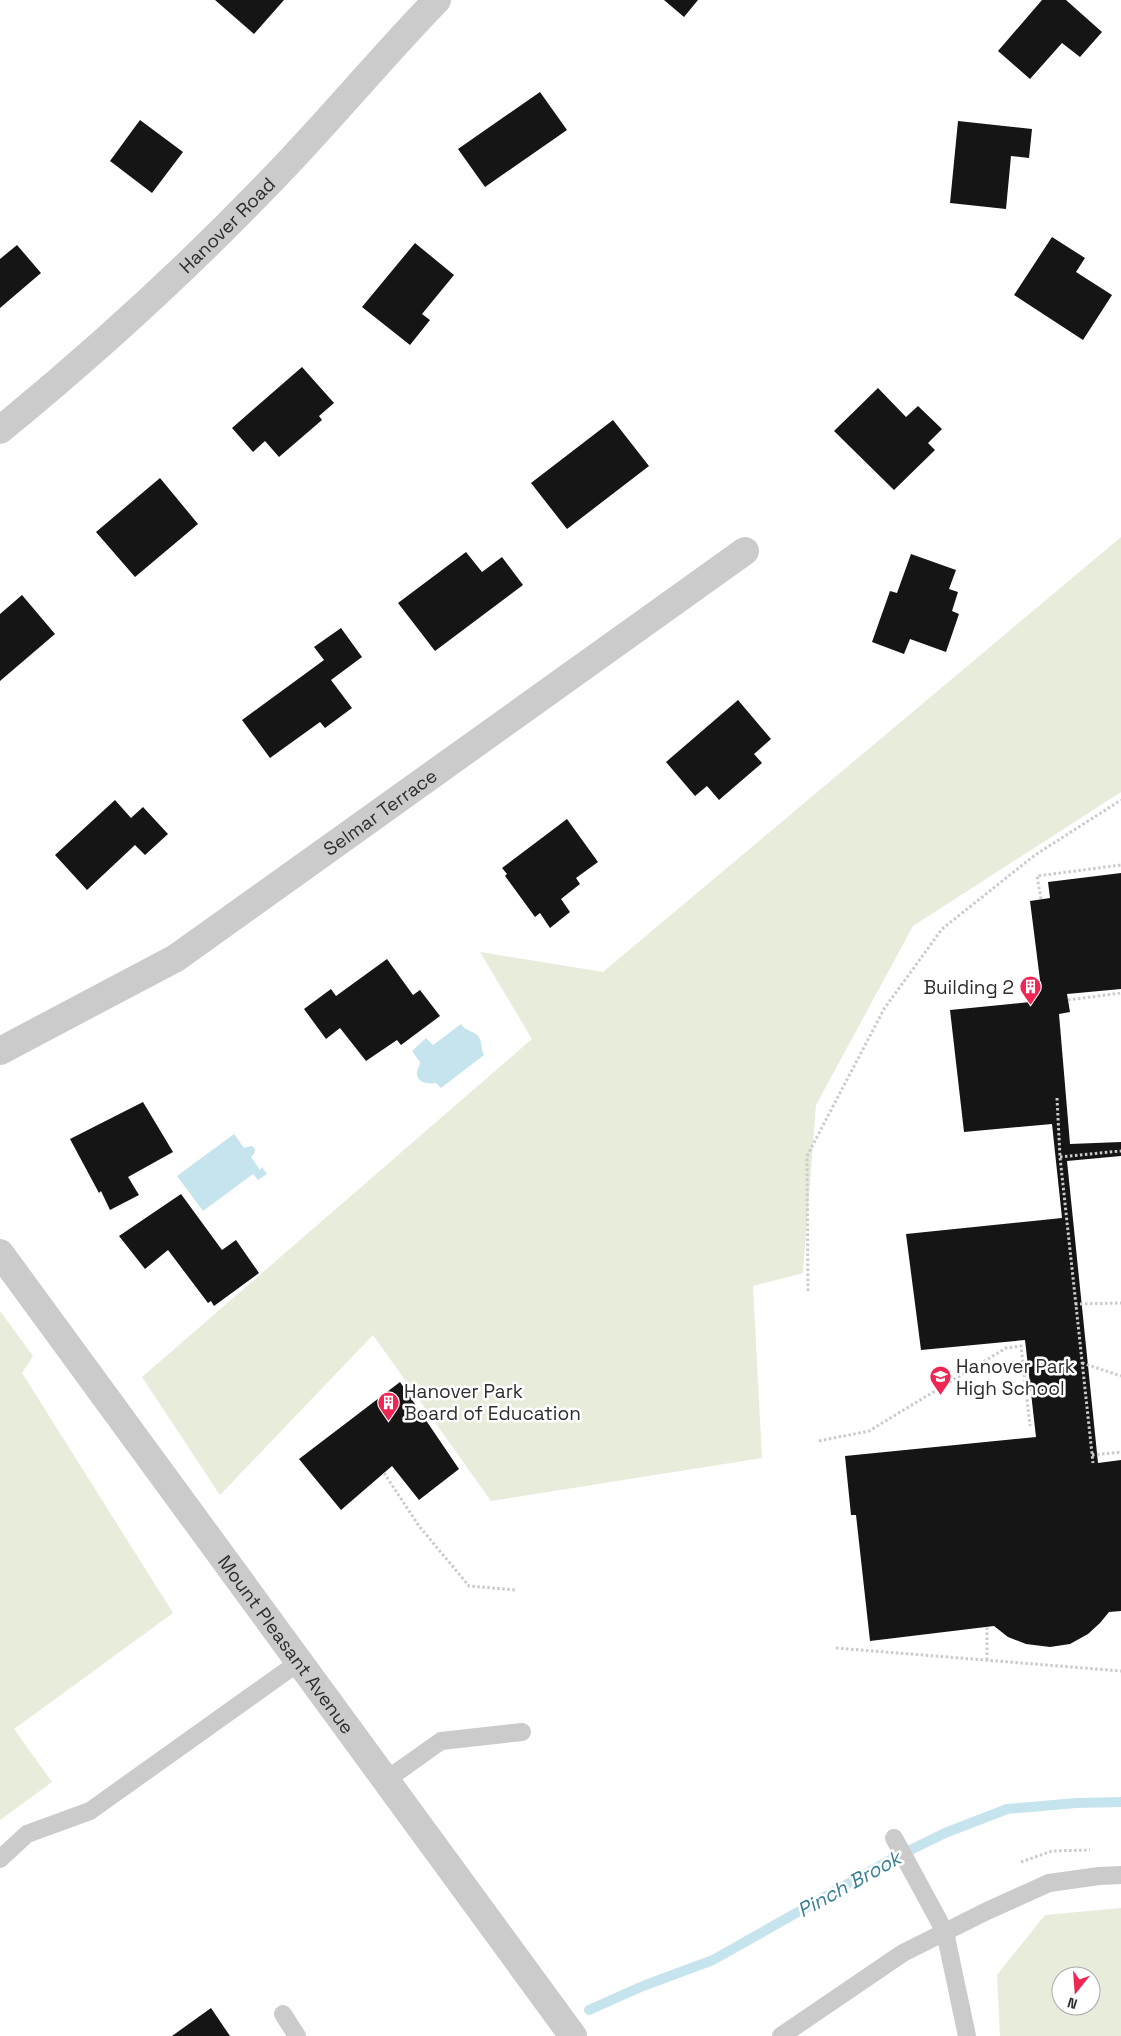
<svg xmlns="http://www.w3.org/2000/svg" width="1121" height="2036" font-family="'Space Grotesk',sans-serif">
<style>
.green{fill:#e7ecdb;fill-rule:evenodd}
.water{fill:#c6e4ed}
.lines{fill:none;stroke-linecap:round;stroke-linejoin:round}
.stream{stroke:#c6e4ed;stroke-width:10}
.building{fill:#151515}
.path{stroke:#cbcbcb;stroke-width:3;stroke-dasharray:2.5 2.5;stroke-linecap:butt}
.service{stroke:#cbcbcb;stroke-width:18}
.minor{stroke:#cbcbcb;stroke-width:28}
.tertiary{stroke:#cbcbcb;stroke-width:28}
.labels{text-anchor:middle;stroke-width:5;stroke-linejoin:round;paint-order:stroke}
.street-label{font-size:19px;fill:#2e2e2e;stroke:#fff}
.poi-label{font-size:19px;fill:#2e2e2e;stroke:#fff;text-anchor:start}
.water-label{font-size:20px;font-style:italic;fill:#377f95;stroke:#fff}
</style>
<rect width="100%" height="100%" fill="#fff"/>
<path class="green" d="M 1121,537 L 1121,792 L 913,926 L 816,1105 L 803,1273 L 753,1286 L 762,1458 L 491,1501 L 373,1335 L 220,1495 L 142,1377 L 532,1039 L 480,952 L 603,972 Z
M 0,1311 L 33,1356 L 22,1373 L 173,1613 L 14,1729 L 52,1782 L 0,1820 Z
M 1121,1908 L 1121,2036 L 1000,2036 L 997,1975 L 1045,1915 ZM 1061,1976 L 1091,1976 L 1091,2006 L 1061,2006 Z"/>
<path class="water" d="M 461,1024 C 465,1031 472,1030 478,1036 C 483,1042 480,1048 484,1055 L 441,1088 L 436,1083 C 428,1085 415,1082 417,1071 C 418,1068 420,1065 420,1062 L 412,1051 L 426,1038 L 433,1045 Z
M 234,1134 L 244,1148 L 252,1146 L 255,1149 L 254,1154 L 251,1157 L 260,1170 L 262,1167 L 267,1174 L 258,1180 L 253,1174 L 203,1211 L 177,1176 Z"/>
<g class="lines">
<path class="stream" d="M 589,2010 L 643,1986 L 713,1960 L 888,1861 L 945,1833 L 1007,1809 L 1076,1803 L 1121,1802"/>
</g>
<path class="building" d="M 215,0 L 284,0 L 254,34 Z
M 664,0 L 698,0 L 684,17 Z
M 1042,0 L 1066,0 L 1102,32 L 1080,57 L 1062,43 L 1030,79 L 998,51 Z
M 540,92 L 567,130 L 485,187 L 458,149 Z
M 140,120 L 183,152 L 152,193 L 110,161 Z
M 958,121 L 1032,129 L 1029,158 L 1011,156 L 1006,209 L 950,203 Z
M 1052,237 L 1085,258 L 1076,272 L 1112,295 L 1083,340 L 1014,295 Z
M 415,243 L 454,275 L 422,314 L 430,320 L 410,345 L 362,307 Z
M 17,245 L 41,273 L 0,308 L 0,259 Z
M 302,367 L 334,403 L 319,416 L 322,420 L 279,457 L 265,441 L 253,452 L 232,428 Z
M 878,388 L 906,417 L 918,406 L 942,429 L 928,443 L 935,450 L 894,490 L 834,431 Z
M 613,420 L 649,466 L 567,529 L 531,483 Z
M 160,478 L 198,524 L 135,577 L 96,532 Z
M 466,552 L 482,572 L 502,557 L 523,585 L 435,651 L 398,603 Z
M 911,554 L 956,570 L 949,589 L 958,592 L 952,611 L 959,614 L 946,652 L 910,639 L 904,654 L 872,642 L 890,591 L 897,593 Z
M 22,595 L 55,634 L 0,681 L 0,614 Z
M 341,628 L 362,657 L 331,680 L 352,708 L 325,728 L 320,722 L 270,758 L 242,720 L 324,660 L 314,647 Z
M 738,700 L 771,739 L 754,754 L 762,763 L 719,800 L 707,786 L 695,796 L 666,762 Z
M 115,800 L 131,818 L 143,807 L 168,834 L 145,855 L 135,845 L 87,890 L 55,855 Z
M 567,819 L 598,862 L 576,878 L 580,884 L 561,899 L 570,912 L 550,928 L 540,913 L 535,917 L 505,876 L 507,874 L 502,868 Z
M 1121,873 L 1121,989 L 1067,994 L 1070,1012 L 1059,1014 L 1070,1144 L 1121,1142 L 1121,1156 L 1067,1161 L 1098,1463 L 1121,1460 L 1121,1611 L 1109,1612 L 1100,1623 L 1088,1634 L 1070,1644 L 1050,1647 L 1026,1644 L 1008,1637 L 994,1626 L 870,1641 L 856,1515 L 851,1515 L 845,1456 L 1036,1437 L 1025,1340 L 921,1350 L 906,1234 L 1062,1218 L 1052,1124 L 964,1132 L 950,1010 L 1030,1002 L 1027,982 L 1040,980 L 1030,901 L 1050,898 L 1048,882 Z
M 387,959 L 413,995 L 420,990 L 440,1016 L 401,1045 L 397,1040 L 366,1061 L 340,1028 L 326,1039 L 304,1009 L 331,989 L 336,996 Z
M 143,1102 L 173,1152 L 128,1177 L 139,1195 L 110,1210 L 101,1191 L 99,1193 L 70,1139 Z
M 181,1194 L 222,1250 L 236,1240 L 259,1273 L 214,1306 L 211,1301 L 208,1303 L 168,1250 L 145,1269 L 119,1236 Z
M 400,1382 L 459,1469 L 419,1500 L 392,1466 L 341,1510 L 299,1459 Z
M 211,2008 L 230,2036 L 172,2036 Z"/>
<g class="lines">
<path class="path" d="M 1041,899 L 1037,876 L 1121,865
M 1068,1000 L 1121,993
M 1057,1098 L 1060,1157 L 1093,1463
M 1060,1157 L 1121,1151
M 808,1291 L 807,1156 L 884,1009 L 942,929 L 1035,855 L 1121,800
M 1075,1304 L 1121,1303
M 1082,1363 L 1121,1376
M 819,1441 L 869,1431 L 1006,1348 L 1021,1346 L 1030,1426
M 1092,1455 L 1121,1452
M 384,1473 L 419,1526 L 469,1586 L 516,1590
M 836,1648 L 1121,1671
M 987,1660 L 987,1626
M 1021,1862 L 1052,1851 L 1090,1850"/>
<path class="service" d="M 386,1780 L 441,1741 L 522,1732
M 894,1838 L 945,1932 L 967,2036
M 0,1859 L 27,1834 L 90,1811 L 299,1662
M 283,2014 L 297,2036
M 781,2036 L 903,1953 L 987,1911 L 1049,1883 L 1099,1876 L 1121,1875"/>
<path class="minor" id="s1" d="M 0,1051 L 176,958 L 745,551"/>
<g class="tertiary">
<path id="s2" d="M 0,430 C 93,354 182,273 265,187 C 324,127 378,61 437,0"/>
<path id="s3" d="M 0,1253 L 573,2036"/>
</g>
</g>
<defs>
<symbol id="building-pin" viewBox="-11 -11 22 30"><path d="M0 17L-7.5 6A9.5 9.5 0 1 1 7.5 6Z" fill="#ef2654" stroke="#fff"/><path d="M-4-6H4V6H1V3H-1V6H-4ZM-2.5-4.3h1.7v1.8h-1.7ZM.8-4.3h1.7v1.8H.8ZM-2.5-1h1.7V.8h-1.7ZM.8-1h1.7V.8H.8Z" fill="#fff"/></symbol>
<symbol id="school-pin" viewBox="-11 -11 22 30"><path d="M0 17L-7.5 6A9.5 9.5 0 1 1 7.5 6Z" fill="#ef2654" stroke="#fff"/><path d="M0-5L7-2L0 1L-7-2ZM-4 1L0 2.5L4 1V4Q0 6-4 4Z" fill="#fff"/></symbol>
</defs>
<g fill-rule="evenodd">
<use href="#building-pin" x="1018" y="974" width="25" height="34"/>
<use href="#school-pin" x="928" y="1364" width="25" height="34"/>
<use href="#building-pin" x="376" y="1390" width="25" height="34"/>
</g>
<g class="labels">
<g class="street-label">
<text dy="7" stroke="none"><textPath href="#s2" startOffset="306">Hanover Road</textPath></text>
<text dy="7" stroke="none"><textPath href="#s1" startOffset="450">Selmar Terrace</textPath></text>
<text dy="7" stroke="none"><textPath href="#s3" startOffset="485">Mount Pleasant Avenue</textPath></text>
</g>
<g class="poi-label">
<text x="1014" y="994" text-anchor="end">Building 2</text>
<text x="956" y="1373">Hanover Park<tspan x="956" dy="22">High School</tspan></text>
<text x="404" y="1398">Hanover Park<tspan x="404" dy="22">Board of Education</tspan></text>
</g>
<g class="water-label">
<text transform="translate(849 1884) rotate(-29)" y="7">Pinch Brook</text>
</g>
</g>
<g transform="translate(1076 1991) rotate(197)"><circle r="24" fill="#ffffff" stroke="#ababab"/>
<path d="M0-4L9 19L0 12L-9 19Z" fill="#ef2654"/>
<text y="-8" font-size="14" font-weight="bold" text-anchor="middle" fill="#2e2e2e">N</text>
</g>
</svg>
